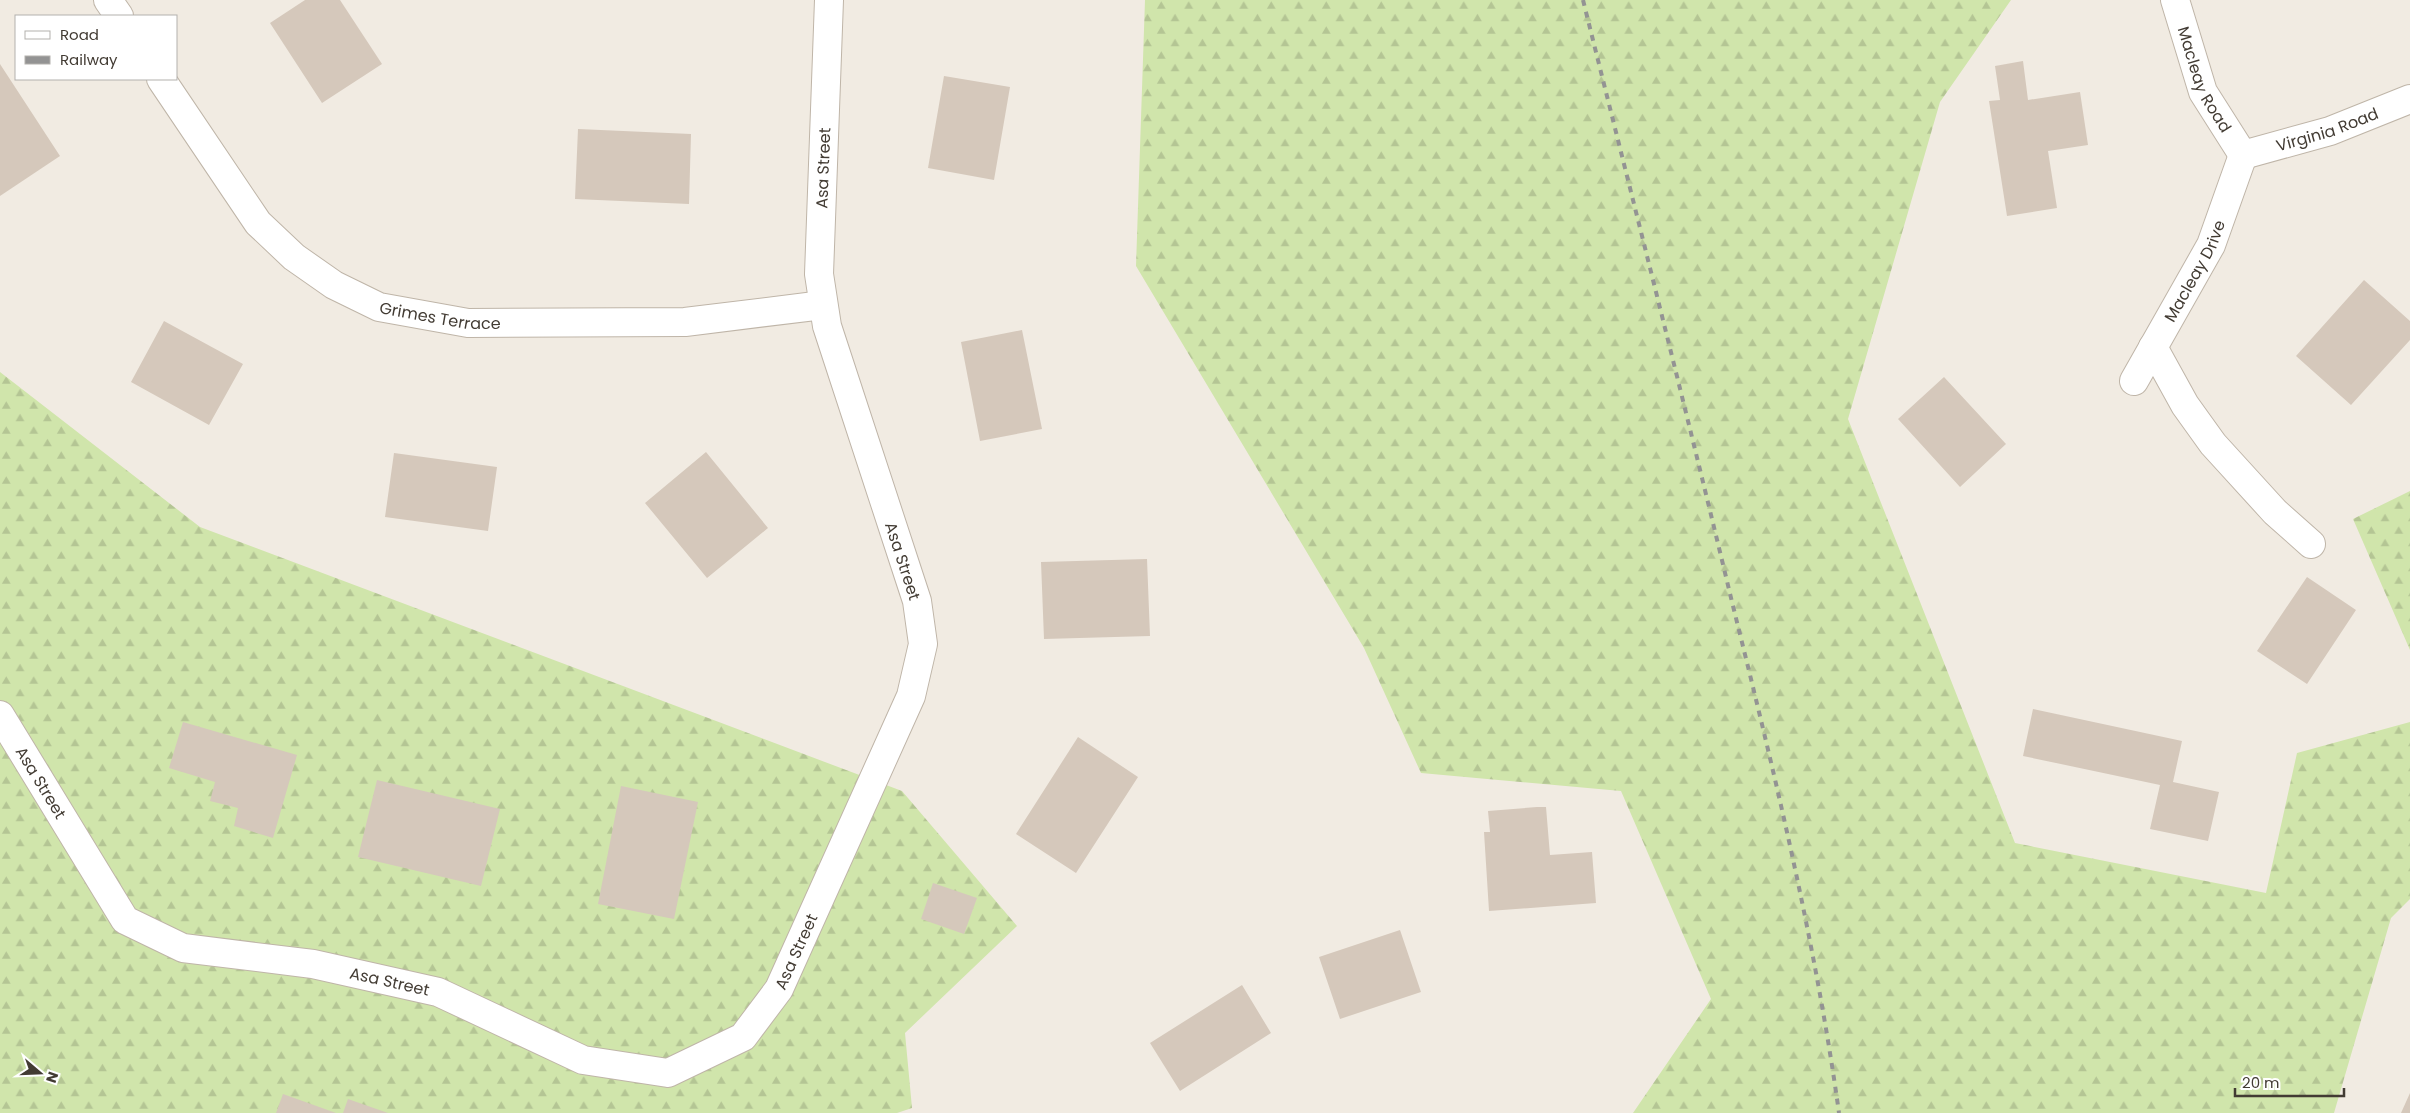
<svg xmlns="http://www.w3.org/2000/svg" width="2410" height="1113" font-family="Poppins,sans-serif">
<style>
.forest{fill:url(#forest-firs)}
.building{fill:#d5c8bb}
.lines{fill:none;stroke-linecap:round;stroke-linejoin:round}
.minor-casing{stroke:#bfb5a8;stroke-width:30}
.minor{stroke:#fff;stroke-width:28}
.rail{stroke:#939393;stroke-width:4;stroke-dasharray:6 6;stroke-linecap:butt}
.labels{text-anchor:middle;stroke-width:4;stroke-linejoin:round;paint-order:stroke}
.street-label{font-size:16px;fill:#423b33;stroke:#fff}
</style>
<defs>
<pattern id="forest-firs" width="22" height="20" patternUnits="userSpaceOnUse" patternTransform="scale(1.25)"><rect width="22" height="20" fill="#d0e5ab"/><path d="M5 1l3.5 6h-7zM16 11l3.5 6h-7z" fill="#b4c594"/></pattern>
</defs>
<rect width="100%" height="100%" fill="#f1ebe2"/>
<path class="forest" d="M 1145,0 L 2011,0 L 1940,102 L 1848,419 L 2015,843 L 2266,893 L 2297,753 L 2410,722 L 2410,899 L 2391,918 L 2334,1113 L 1633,1113 L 1711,999 L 1621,791 L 1421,773 L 1364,648 L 1136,266 Z
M 0,372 L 200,527 L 902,791 L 1017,926 L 905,1033 L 912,1108 L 897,1113 L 0,1113 Z
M 2410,491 L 2410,650 L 2353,519 Z"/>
<path class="building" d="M 305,0 L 340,0 L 382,64 L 322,103 L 270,23 Z
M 2023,61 L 2028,100 L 2080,92 L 2088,145 L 2048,151 L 2057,208 L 2007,216 L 1989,101 L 2000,100 L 1995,66 Z
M 0,64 L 60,156 L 0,196 Z
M 944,76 L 1010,87 L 994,180 L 928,168 Z
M 578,129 L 691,134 L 689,204 L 575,199 Z
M 2364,280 L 2410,321 L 2410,340 L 2351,405 L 2296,356 Z
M 164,321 L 243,364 L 209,425 L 131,382 Z
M 1022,330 L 1042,429 L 980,441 L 961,342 Z
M 1944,377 L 2006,444 L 1960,487 L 1898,419 Z
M 706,452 L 768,528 L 707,578 L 645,503 Z
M 394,453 L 497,467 L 488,531 L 385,517 Z
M 1147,559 L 1150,636 L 1044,639 L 1041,562 Z
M 2307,577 L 2356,610 L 2307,684 L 2257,651 Z
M 2033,709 L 2182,741 L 2173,782 L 2219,792 L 2208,841 L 2150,829 L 2160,785 L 2023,756 Z
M 183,722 L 297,755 L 273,838 L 234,826 L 238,808 L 210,801 L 215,782 L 169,768 Z
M 1078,737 L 1138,777 L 1076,873 L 1016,834 Z
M 377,780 L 500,809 L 481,886 L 358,857 Z
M 621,786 L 698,802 L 674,919 L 598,904 Z
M 1537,807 L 1546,807 L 1550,855 L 1592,852 L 1596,903 L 1489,911 L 1484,832 L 1490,832 L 1488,811 Z
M 933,883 L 977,898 L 964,934 L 921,919 Z
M 1400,930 L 1421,992 L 1340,1019 L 1319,957 Z
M 1242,985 L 1271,1033 L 1180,1091 L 1150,1043 Z
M 2410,1093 L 2410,1113 L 2401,1113 Z
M 283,1094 L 336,1113 L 276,1113 Z
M 348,1099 L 388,1113 L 343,1113 Z"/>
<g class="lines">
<defs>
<g id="minor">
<path d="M 108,0 L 119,16"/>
<path id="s1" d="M 2175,0 L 2203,92 L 2243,155"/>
<path id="s2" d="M 161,79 L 258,223 L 294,257 L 334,285 L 379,307 L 468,323 L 685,322 L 823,305"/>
<path id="s3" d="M 2243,155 L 2330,131 L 2410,99"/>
<path d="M 2153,347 L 2185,405 L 2213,444 L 2275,512 L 2311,544"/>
<path id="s4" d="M 2134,381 L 2211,245 L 2243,155"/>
<path id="s5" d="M 0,715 L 125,920 L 183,948 L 313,964 L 438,992 L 583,1060 L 668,1073 L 743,1037 L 779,989 L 911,696 L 923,644 L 917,601 L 827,326 L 819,274 L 829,0"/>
</g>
</defs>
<use href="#minor" class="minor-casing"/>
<use href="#minor" class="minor"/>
<path class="rail" d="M 1583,0 C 1633,201 1684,401 1732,602 C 1774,771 1815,940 1839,1113"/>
</g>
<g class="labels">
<g class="street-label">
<text dy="6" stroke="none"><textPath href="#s1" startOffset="85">Macleay Road</textPath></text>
<text dy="6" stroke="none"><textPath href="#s3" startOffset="88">Virginia Road</textPath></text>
<text dy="6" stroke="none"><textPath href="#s5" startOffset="1819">Asa Street</textPath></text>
<text dy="6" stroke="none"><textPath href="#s4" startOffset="126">Macleay Drive</textPath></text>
<text dy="6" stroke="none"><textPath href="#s2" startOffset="384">Grimes Terrace</textPath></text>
<text transform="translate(903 561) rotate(72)" y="6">Asa Street</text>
<text dy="6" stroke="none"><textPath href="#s5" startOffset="79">Asa Street</textPath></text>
<text dy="6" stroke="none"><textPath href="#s5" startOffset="994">Asa Street</textPath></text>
<text dy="6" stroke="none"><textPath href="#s5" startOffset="514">Asa Street</textPath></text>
</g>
</g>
<rect x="15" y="15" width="162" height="65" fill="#ffffff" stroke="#b3b1ad"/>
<rect x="25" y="31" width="25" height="8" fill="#ffffff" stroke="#b3b1ad"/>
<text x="60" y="40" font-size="15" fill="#423b33">Road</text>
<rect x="25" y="56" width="25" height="8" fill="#939393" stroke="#b3b1ad"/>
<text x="60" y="65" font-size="15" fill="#423b33">Railway</text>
<g transform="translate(40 1073) rotate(109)" stroke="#ffffff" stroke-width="4" paint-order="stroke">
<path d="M0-4L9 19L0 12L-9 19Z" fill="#423b33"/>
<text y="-8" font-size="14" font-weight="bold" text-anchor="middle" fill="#423b33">N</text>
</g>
<path d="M2235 1088v8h109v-8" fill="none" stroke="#423b33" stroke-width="2.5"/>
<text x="2242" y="1088" font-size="15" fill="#423b33" stroke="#ffffff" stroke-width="4" paint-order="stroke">20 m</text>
</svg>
